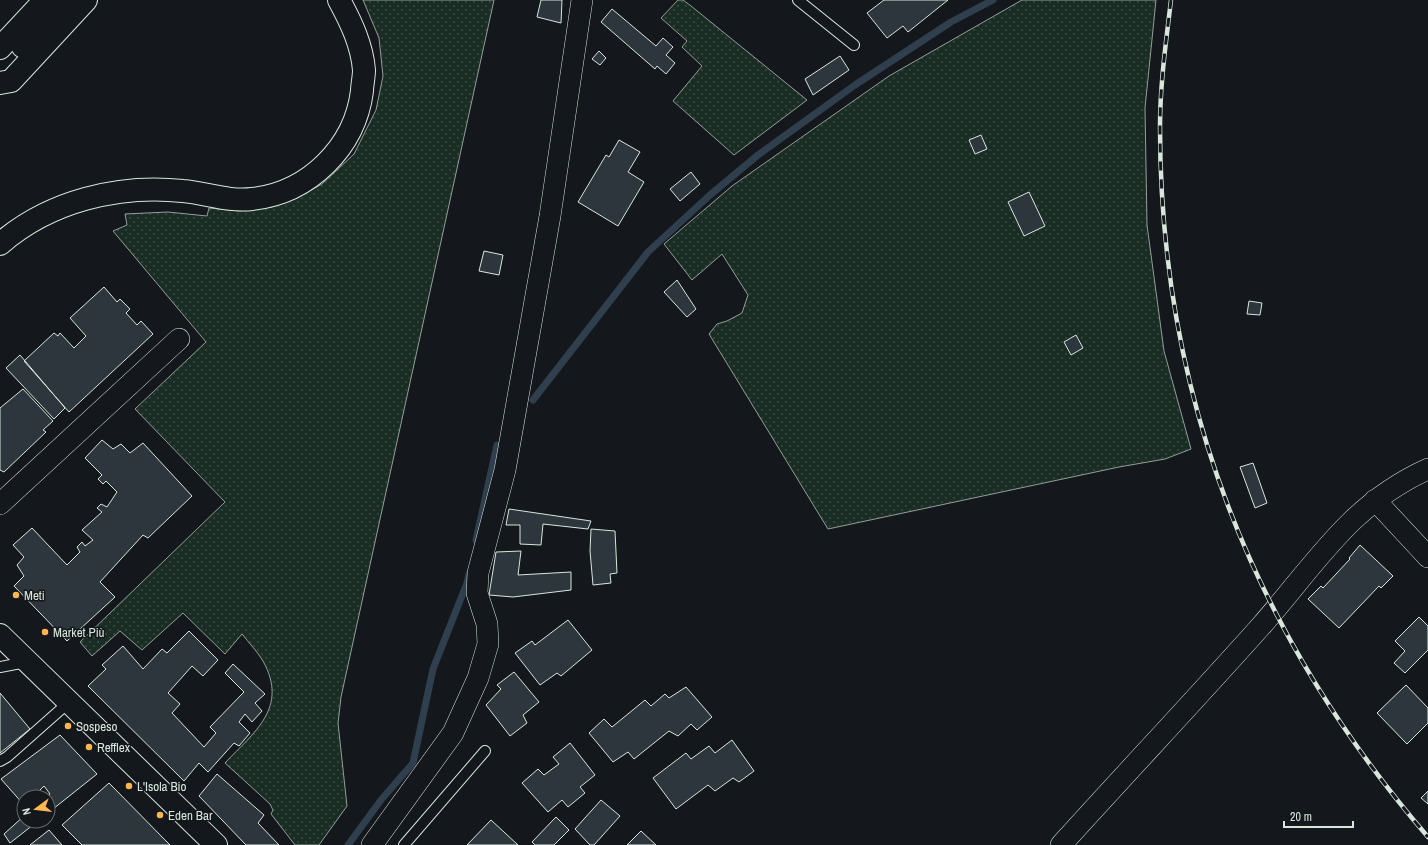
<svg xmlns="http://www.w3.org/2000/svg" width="1428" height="845" font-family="'Archivo Narrow',sans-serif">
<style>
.grass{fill:url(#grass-dots);stroke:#939e99}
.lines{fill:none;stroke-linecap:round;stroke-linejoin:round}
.stream{stroke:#2f3f4d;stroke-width:7}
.building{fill:#2c363c;stroke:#d8e6dc}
.service-casing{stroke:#d8e6dc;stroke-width:12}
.minor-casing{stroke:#d8e6dc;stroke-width:22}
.secondary-casing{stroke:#d8e6dc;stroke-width:24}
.trunk-casing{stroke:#d8e6dc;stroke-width:24}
.service{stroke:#14181c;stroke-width:10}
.minor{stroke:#14181c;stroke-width:21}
.secondary{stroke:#14181c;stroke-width:22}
.trunk{stroke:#14181c;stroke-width:22}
.rail-casing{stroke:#d8e6dc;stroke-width:4.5}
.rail{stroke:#14181c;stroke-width:3;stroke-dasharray:9;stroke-linecap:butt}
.poi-dot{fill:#ffb74d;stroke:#14181c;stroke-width:1.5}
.labels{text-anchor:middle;stroke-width:3;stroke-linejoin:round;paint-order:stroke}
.poi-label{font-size:13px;fill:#d8e6dc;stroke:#14181c;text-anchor:start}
</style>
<defs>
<pattern id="grass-dots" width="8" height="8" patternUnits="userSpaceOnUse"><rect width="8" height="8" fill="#1a2d24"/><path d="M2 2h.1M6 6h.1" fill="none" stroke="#3b4b43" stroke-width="1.8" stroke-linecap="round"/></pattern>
</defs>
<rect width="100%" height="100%" fill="#14181c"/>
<path class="grass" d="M 363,0 L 494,0 L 341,697 L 338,723 L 347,806 L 319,845 L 295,845 L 271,814 L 273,810 L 270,804 L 225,763 C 254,732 289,708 263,661 C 257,651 249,643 242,634 L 225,654 L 183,613 L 142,650 L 120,631 L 92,656 L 80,642 L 225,502 L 135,409 L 206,342 L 113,231 L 127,225 L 125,214 L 168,212 L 207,216 L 209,208 L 239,211 L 272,207 L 299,197 L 322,184 L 354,154 L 376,110 L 383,76 L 379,38 Z
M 678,0 L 683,0 L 691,6 L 807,100 L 734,155 L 673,101 L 702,66 L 682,47 L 687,41 L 661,18 Z
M 1022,0 L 1156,0 L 1145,108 L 1147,225 L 1164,351 L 1191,449 L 1165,459 L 1119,467 L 828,529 L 709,334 L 717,324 L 727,321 L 742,313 L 748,295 L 722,254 L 692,280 L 664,244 L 732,186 L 889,76 Z"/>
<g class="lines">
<path class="stream" d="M 533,400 L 648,252 L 710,195 L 758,155 L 855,85 L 951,22 L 993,0
M 476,540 L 497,445
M 348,845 L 381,800 L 413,763 L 433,669 L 467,583 L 469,574"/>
</g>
<path class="building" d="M 541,0 L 562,0 L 561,23 L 537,17 Z
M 884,0 L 948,0 L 908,32 L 903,26 L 887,38 L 867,13 Z
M 612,9 L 656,46 L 663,38 L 673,47 L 666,55 L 675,63 L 666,74 L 657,66 L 655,69 L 601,22 Z
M 599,51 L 606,58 L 600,65 L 592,59 Z
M 840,56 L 849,70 L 813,95 L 805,79 Z
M 981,135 L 987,149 L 975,154 L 969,140 Z
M 619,140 L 640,152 L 628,172 L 644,182 L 618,226 L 578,202 L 606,155 L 609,157 Z
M 691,172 L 700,184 L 680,201 L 670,189 Z
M 1029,192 L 1045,226 L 1024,236 L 1008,202 Z
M 484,251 L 503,255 L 499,275 L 479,271 Z
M 677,280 L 696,309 L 687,317 L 664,292 Z
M 104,287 L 117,302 L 120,299 L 130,309 L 126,313 L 137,325 L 141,321 L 153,334 L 69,412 L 24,361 L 54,333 L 58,336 L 60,333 L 74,348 L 86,336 L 70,318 Z
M 1249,301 L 1262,303 L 1260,315 L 1247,314 Z
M 1076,335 L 1083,348 L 1071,355 L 1064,342 Z
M 20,355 L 65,408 L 54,419 L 6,368 Z
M 23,389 L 53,421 L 43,430 L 46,432 L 4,472 L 0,470 L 0,408 Z
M 102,440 L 113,449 L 121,444 L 130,453 L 143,443 L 192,496 L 148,538 L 143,535 L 100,582 L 115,597 L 67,641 L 14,586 L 24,576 L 17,565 L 24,557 L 13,545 L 32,528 L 67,565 L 80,552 L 77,547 L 82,542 L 85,546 L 93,540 L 82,530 L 102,512 L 97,508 L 101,504 L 107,507 L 117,492 L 106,481 L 103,484 L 98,479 L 102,475 L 85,458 Z
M 1253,463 L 1267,503 L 1255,508 L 1240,467 Z
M 509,509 L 591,521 L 588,529 L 543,524 L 541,545 L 520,544 L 520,525 L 506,525 Z
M 591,529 L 615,531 L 617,573 L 610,574 L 611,583 L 593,585 L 590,551 Z
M 1360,545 L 1393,576 L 1381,588 L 1379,586 L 1339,628 L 1308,599 L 1321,586 L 1323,588 L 1350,559 L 1349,558 Z
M 521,551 L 518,575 L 571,572 L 571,590 L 513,597 L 489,595 L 496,552 Z
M 1419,617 L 1428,626 L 1428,650 L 1405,673 L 1394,663 L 1405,651 L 1395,641 Z
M 568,620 L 592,650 L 561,676 L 557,673 L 540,685 L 515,653 L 532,641 L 535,645 Z
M 189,631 L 218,660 L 203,676 L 192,666 L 168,693 L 180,704 L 172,713 L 204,747 L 216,733 L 210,727 L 244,692 L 225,673 L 233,664 L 265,694 L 255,703 L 262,711 L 252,722 L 245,714 L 239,722 L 250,733 L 239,746 L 234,743 L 208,772 L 199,763 L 184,781 L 88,686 L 106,669 L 102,665 L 123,646 L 143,669 L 162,649 L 167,653 Z
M 514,672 L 539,702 L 523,715 L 527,723 L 510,736 L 486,705 L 501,689 L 497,685 Z
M 1406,685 L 1428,708 L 1428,723 L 1407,744 L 1377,713 Z
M 686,687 L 712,717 L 697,730 L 691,724 L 678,736 L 669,731 L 634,759 L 628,752 L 613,762 L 589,733 L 604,719 L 612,727 L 645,700 L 651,706 L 665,694 L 669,698 Z
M 0,693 L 30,729 L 0,753 Z
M 60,735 L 97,774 L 48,813 L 48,797 L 46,797 L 50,794 L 44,786 L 33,797 L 24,797 L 24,805 L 1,779 Z
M 732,740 L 754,771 L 739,782 L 733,778 L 715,791 L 708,785 L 676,809 L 653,778 L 686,753 L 691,759 L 709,746 L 715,753 Z
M 570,743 L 595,775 L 580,787 L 585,793 L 568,807 L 562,800 L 548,812 L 522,783 L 538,769 L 544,775 L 559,764 L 553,757 Z
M 217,774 L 264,815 L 258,823 L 279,845 L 246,845 L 199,796 Z
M 109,783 L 170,845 L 82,845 L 62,825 Z
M 1428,791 L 1428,804 L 1421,798 Z
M 601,800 L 620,816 L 594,845 L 590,845 L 575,829 Z
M 24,816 L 24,821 L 38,821 L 10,843 L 4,834 Z
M 556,817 L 569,830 L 554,845 L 535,845 L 532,842 Z
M 491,820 L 518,845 L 467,845 Z
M 49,830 L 62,845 L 30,845 Z
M 641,831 L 656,845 L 627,845 Z"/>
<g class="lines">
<defs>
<path id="service" d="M 798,0 L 854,45
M 0,667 L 26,662
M 0,761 L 7,757 L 68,703
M 404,845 L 485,751"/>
<path id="minor" d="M 1375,500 L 1428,557
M 0,504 L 179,339
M 372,845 L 453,733 L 478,678 L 488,644 L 487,624 L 477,593 L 478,573 L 505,470 L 550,216 L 582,0
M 1061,845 C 1127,772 1195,700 1261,626 C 1315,565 1350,504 1428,469"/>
<path id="secondary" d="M 0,635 L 216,845"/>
<path id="trunk" d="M 23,47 L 66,0
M 0,48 L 45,0
M 0,83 L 11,81 L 86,0
M 0,244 C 49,201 119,184 183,191 C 206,193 229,202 252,199 C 309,193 355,147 362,91 C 362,85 364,77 364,70 C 362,45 351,22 339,0"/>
</defs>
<use href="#service" class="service-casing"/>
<use href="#minor" class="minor-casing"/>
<use href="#secondary" class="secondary-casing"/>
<use href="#trunk" class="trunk-casing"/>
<use href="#service" class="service"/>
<use href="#minor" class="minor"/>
<use href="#secondary" class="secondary"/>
<use href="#trunk" class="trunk"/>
<defs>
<path id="rail" d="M 1171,0 C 1166,42 1160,84 1160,127 C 1160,396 1253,634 1428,837"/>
</defs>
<use href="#rail" class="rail-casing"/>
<use href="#rail" class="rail"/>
</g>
<g class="poi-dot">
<circle cx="16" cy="595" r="4"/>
<circle cx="45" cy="632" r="4"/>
<circle cx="68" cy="726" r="4"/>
<circle cx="89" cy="747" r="4"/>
<circle cx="129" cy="786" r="4"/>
<circle cx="160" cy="815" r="4"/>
</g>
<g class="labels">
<g class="poi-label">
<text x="24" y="600">Meti</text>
<text x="53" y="637">Market Più</text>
<text x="76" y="731">Sospeso</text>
<text x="97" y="752">Refflex</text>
<text x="137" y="791">L'Isola Bio</text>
<text x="168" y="820">Eden Bar</text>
</g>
</g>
<g transform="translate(36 809) rotate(255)"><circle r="19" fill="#14181c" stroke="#626a69"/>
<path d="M0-3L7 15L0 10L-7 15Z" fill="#ffb74d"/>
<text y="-6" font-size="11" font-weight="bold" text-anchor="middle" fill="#d8e6dc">N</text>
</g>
<path d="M1284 821v6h69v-6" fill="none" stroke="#d8e6dc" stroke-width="2"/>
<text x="1290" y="821" font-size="12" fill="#d8e6dc" stroke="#14181c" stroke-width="3" paint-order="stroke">20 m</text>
</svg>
